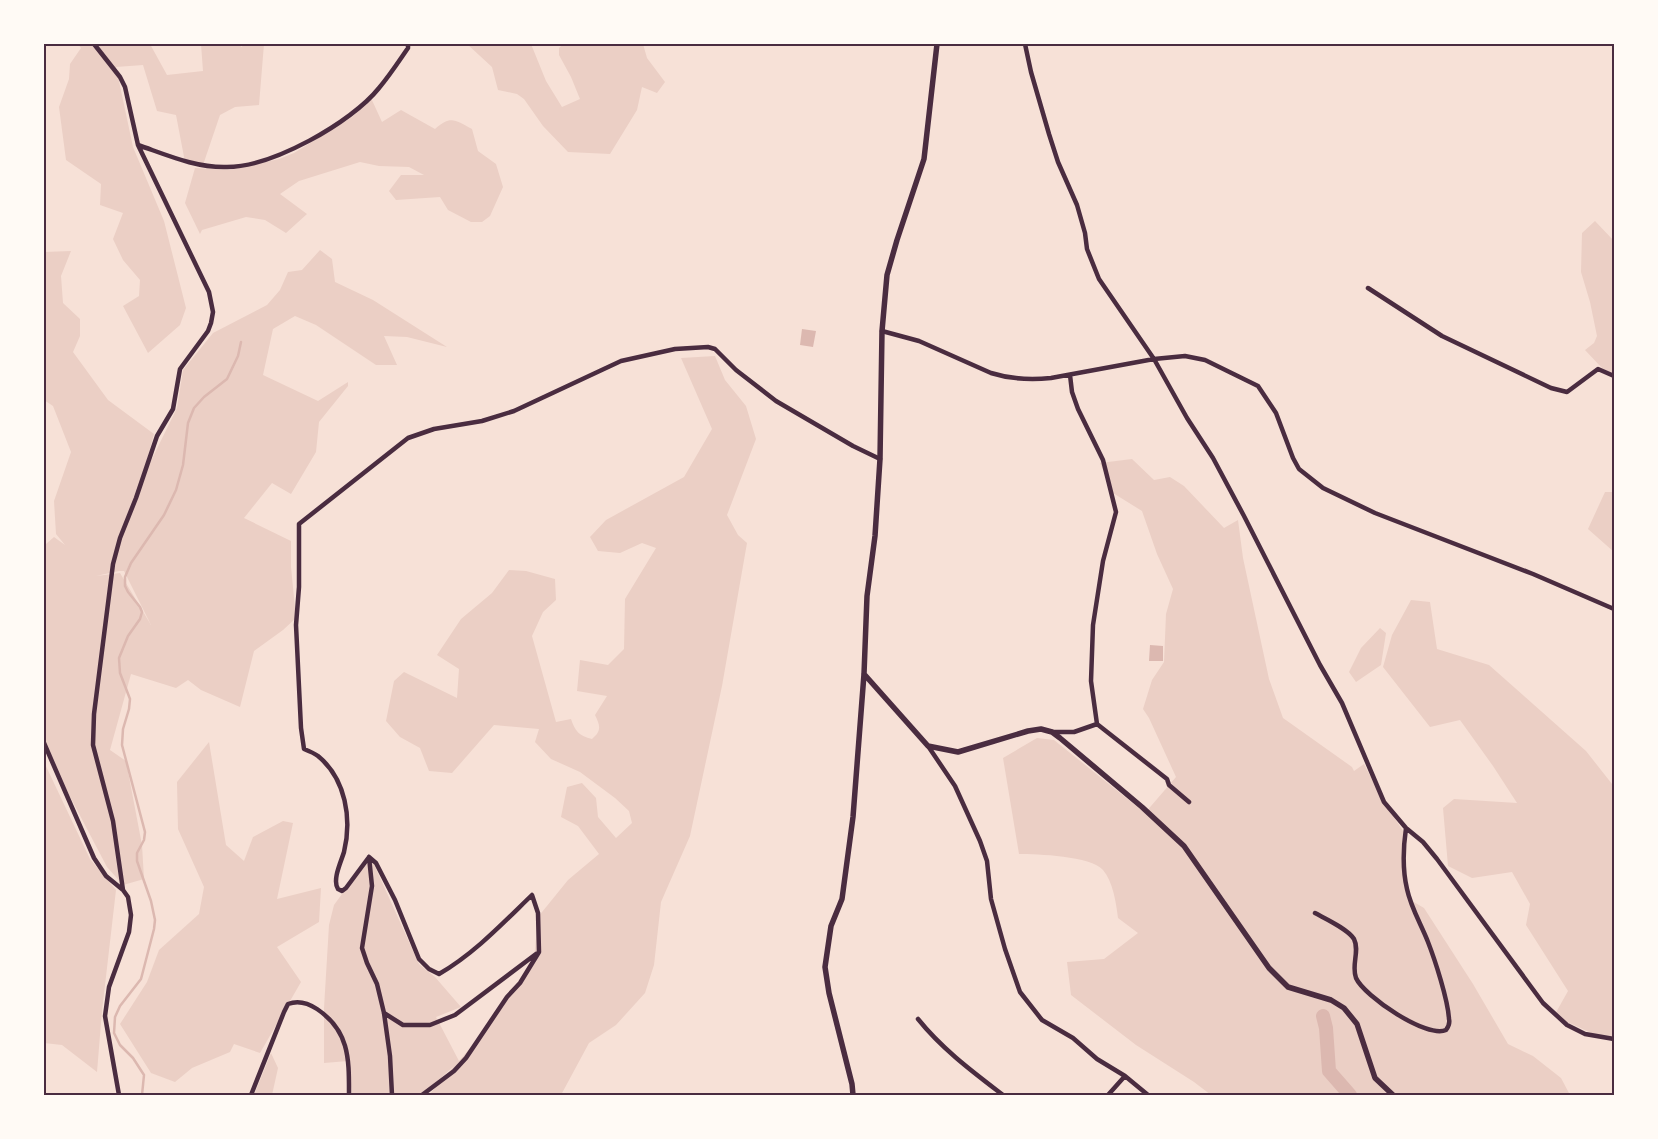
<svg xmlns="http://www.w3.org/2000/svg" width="1658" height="1139" font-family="'IBM Plex Sans',sans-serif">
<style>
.green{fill:#ebcfc5;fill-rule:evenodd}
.water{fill:#dcb8b0}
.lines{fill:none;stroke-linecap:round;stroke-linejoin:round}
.stream{stroke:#dcb8b0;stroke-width:2.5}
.river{stroke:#dcb8b0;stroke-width:14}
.minor{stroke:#4a2c40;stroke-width:4.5}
.tertiary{stroke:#4a2c40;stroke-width:5.5}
.neatline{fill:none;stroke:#4a2c40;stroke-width:2}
</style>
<rect width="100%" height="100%" fill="#f7e1d7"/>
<path class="green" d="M 78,44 L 150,44 L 167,75 L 203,71 L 201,44 L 240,44 L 241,47 L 246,44 L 264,44 L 259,105 L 235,107 L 220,115 L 203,165 L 185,162 L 176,115 L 157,111 L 143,65 L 116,67 L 133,147 L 164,221 L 186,308 L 180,325 L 148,353 L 123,306 L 139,296 L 140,280 L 123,260 L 113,239 L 123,213 L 100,205 L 101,184 L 66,160 L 59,107 L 69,79 L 70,64 L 81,48 Z
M 467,44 L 531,44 L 546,81 L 562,107 L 580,99 L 571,77 L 559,55 L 559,48 L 563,44 L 643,44 L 647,58 L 665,82 L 657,93 L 642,87 L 637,110 L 610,154 L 568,152 L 543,126 L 524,99 L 517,94 L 498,90 L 492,67 Z
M 371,98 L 382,122 L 401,110 L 435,129 C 451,115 455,120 472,129 L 478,151 L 496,164 L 503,187 L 490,216 L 482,222 L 471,222 L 448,210 L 440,197 L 396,200 L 389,191 L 401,175 L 424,175 L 409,167 L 379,166 L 360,162 L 299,181 L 280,194 L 307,214 L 286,233 L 265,220 L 246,217 L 202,230 L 200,234 L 185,203 L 195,168 L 230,170 L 279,159 L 294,153 L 352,117 Z
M 1595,221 L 1614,241 L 1614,376 L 1602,368 L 1585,350 L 1594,343 L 1597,336 L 1590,302 L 1581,272 L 1582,233 Z
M 320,250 L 332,259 L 335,282 L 373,300 L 447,347 L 407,337 L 384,336 L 397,365 L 376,365 L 316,325 L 295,316 L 273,329 L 263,375 L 318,401 L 348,382 L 348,386 L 319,422 L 316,452 L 291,494 L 272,483 L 244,518 L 291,541 L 291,567 L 296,618 L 283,630 L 254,651 L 240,707 L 201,690 L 188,680 L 176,688 L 131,674 L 110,750 L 126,761 L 142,845 L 144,879 L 123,885 L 107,867 L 44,747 L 44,541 L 46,544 L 54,537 L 65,545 L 56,534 L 54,501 L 71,452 L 53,406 L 44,400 L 44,252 L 71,251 L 61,276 L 63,303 L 80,319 L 80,336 L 73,352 L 108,400 L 154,434 L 145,467 L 147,469 L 177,408 L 183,370 L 213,333 L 267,305 L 280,290 L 288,272 L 302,270 ZM 119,571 L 124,571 L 151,625 L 120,573 L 96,576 Z
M 715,356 L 725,380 L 746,406 L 756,439 L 727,515 L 738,535 L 747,543 L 722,686 L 690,836 L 661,902 L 654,965 L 645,993 L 616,1025 L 589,1043 L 561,1095 L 429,1095 L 454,1066 L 422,1095 L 352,1095 L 348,1061 L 324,1063 L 324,1008 L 329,925 L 334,905 L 369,857 L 372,869 L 372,860 L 419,964 L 435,977 L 461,1007 L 436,1017 L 459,1061 L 483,1033 L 534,959 L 538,917 L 568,880 L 599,854 L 578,826 L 561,817 L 567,787 L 582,783 L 596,798 L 598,817 L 616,838 L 632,823 L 629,811 L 615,798 L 580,772 L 551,759 L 535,742 L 539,729 L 494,725 L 452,773 L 429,771 L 420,748 L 400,737 L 386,721 L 394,681 L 404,672 L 457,698 L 459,669 L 437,655 L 461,619 L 492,593 L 509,570 L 526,571 L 555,579 L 556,600 L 543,612 L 532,636 L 556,722 L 571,719 C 575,731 579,736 592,739 C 602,731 600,725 595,715 L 607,696 L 577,691 L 580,660 L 608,665 L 624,649 L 625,599 L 656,548 L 642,543 L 620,553 L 598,551 L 590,537 L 606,520 L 684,477 L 712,429 L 681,358 Z
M 1132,459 L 1154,480 L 1170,477 L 1184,486 L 1224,528 L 1238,520 L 1243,558 L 1269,679 L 1283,718 L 1352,767 L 1354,771 L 1364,764 L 1382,799 L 1405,834 L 1403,864 L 1407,898 L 1424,908 L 1473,984 L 1508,1044 L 1533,1056 L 1561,1078 L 1570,1095 L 1211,1095 L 1194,1082 L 1136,1045 L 1071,995 L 1067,962 L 1104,959 L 1138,933 L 1118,918 C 1116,902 1113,882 1103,870 C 1091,856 1037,854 1019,854 L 1003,758 L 1037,738 L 1054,740 L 1145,813 L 1176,777 L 1149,718 L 1143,709 L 1152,680 L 1164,662 L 1166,614 L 1173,589 L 1157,554 L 1142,511 L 1113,493 L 1100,463 Z
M 1605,492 L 1614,492 L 1614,552 L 1588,529 Z
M 1411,600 L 1430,602 L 1437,649 L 1489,665 L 1586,751 L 1612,784 L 1614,785 L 1614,1037 L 1598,1036 L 1554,1016 L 1568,991 L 1526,925 L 1530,904 L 1512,872 L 1472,878 L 1448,866 L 1443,808 L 1454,799 L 1517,803 L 1493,766 L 1460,720 L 1430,727 L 1383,667 L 1392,635 Z
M 1380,628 L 1386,633 L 1381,665 L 1356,682 L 1349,672 L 1361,648 Z
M 209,742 L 226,845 L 244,861 L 253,837 L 283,821 L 293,823 L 277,899 L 321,888 L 319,922 L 277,947 L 301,982 L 260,1053 L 234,1044 L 230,1052 L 192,1068 L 175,1082 L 151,1073 L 120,1024 L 147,982 L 159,950 L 199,914 L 204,887 L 178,829 L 177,782 Z
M 44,762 L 90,859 L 116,890 L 102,1011 L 97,1072 L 62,1045 L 44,1043 Z
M 271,1053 L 278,1068 L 272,1095 L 254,1095 Z"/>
<path class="water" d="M 802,329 L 816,331 L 813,347 L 800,345 Z
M 1150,645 L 1163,646 L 1163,661 L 1149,661 Z"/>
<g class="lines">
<path class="stream" d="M 142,1095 L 144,1075 L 133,1058 L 120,1045 L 114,1033 L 115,1017 L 120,1006 L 141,979 L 154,929 L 155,920 L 151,901 L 137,861 L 137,853 L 144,840 L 145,832 L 122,745 L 123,729 L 129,709 L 130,699 L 120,673 L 119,658 L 128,636 L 140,619 L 142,612 L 140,607 L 128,592 L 125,586 L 125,577 L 131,563 L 164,515 L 176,490 L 183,465 L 188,423 L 194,408 L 204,397 L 227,379 L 238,356 L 241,342"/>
<path class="river" d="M 1323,1016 L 1326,1028 L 1329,1071 L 1350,1095"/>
<path class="minor" d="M 94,44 L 120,77 L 125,87 L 138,145 L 209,292 L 213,312 L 211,323 L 208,331 L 180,369 L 173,409 L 157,436 L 136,498 L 120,538 L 113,564 L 94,714 L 93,745 L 113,821 L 123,890
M 1025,44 L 1031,72 L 1049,134 L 1058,162 L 1077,205 L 1085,233 L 1087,249 L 1099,279 L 1154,359 L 1187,418 L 1213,458 L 1244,516 L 1320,665 L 1342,703 L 1384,802 L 1406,828 L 1423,842 L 1437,859 L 1543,1003 L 1567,1025 L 1585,1034 L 1614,1039
M 138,145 C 167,155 196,168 227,167 C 272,167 351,123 379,88 C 390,75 399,61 408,48 L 408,44
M 1368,288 L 1442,336 L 1551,388 L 1567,392 L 1598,369 L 1614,376
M 882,331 L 919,341 L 991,373 C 1010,379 1031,380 1051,378 L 1154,359 L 1185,356 L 1205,360 L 1258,386 L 1276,413 L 1293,458 L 1299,469 L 1323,488 L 1375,513 L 1533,574 L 1614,609
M 1070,375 L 1072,392 L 1078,409 L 1103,460 L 1116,512 L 1103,561 L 1093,625 L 1091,681 L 1097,724 L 1167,779 L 1169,785 L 1189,802
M 1052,732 L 1074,732 L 1097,724
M 44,743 L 94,858 L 106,876 L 123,890 L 128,897 L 131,915 L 129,932 L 109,987 L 105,1016 L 119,1095
M 928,746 L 955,786 L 980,841 L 987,861 L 991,899 L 1005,949 L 1020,992 L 1042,1020 L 1073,1038 L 1097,1059 L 1125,1076 L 1148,1095
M 369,857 L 346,888 L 342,891 L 338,889 C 332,880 341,862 344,852 C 352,819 346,779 318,756 C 314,753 309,751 304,749 L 301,728 L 296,625 L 299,587 L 299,524 L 408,438 L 434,429 L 482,421 L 514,411 L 621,361 L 675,349 L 708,347 L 715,349 L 736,370 L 776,401 L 853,446 L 880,459
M 369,857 L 376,863 L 395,900 L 419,959 L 429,969 L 439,974 C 474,954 503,923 532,895 L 538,913 L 539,952 L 520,983 L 507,997 L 466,1058 L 454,1071 L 422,1095
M 369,857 L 372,886 L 362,948 L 367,963 L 377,984 L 384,1013 L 390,1056 L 392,1095
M 1315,913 C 1326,919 1348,929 1354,939 C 1360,951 1351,965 1356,978 C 1364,996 1427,1039 1446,1030 C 1449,1026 1450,1023 1449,1019 C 1448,1000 1435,960 1428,942 C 1421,924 1411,908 1407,889 C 1402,868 1403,849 1406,828
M 384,1013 L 403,1025 L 430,1025 L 455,1015 L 536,954
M 918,1019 C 942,1049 973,1072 1003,1095
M 251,1095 L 284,1012 L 288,1004 C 298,1000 308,1003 317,1009 C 350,1031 349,1060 349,1095
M 1108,1095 L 1125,1076"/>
<path class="tertiary" d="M 864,674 L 928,746 L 958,752 L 1028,731 L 1041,729 L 1052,732 L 1060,738 L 1142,807 L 1184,846 L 1269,968 L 1288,987 L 1331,1000 L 1344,1008 L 1357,1024 L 1375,1078 L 1393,1095
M 853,1095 L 852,1084 L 829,993 L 825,967 L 831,926 L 842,899 L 853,817 L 864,674 L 867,596 L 875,536 L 880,459 L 882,331 L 887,275 L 897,240 L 924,159 L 937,44"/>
</g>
<rect width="1658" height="1139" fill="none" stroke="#fffaf5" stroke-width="90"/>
<rect x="45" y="45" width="1568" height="1049" class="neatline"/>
</svg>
